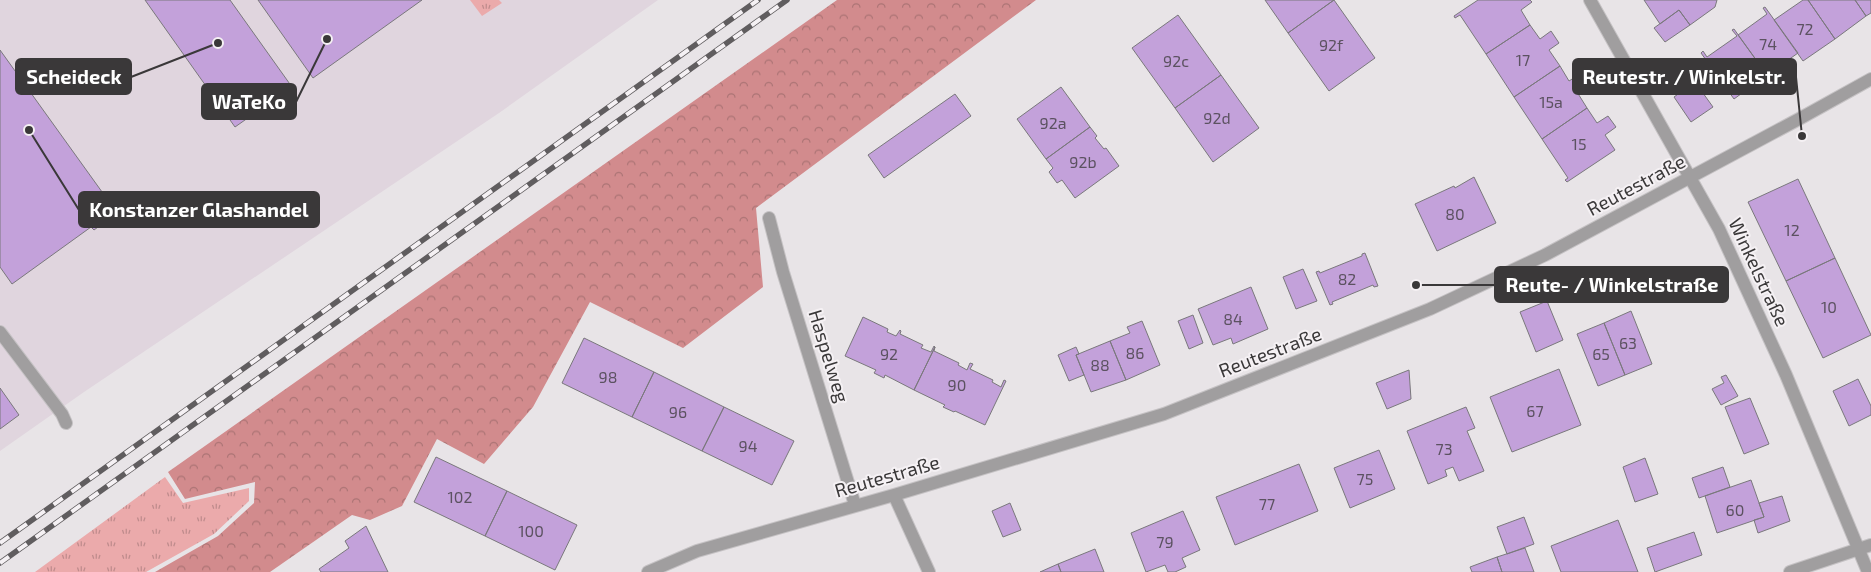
<svg xmlns="http://www.w3.org/2000/svg" width="1871" height="572" font-family="'Exo 2',sans-serif">
<style>
.built{fill:#e0d5de}
.grass{fill:url(#grass-tufts)}
.forest{fill:url(#forest-crowns)}
.building{fill:#c3a1da;stroke:#7a787c}
.lines{fill:none;stroke-linecap:round;stroke-linejoin:round}
.street-casing{stroke:#c5c2c4;stroke-width:14}
.street{stroke:#a09e9f;stroke-width:12}
.rail-casing{stroke:#605d5f;stroke-width:5.5}
.rail{stroke:#f5f1f4;stroke-width:4;stroke-dasharray:11;stroke-linecap:butt}
.labels{text-anchor:middle;stroke-width:4;stroke-linejoin:round;paint-order:stroke}
.number-label{font-size:16px;fill:#5c5261}
.street-label{font-size:19px;fill:#3a3839;stroke:#f5f1f4}
.leader{fill:none;stroke:#3a3839;stroke-width:2}
.callout-dot{fill:#3a3839;stroke:#f5f1f4;stroke-width:2}
.callout{fill:#3a3839;stroke:#3a3839;stroke-width:2}
.callout-label{font-size:20px;text-anchor:middle;font-weight:bold;fill:#fff}
</style>
<defs>
<pattern id="grass-tufts" width="24" height="20" patternUnits="userSpaceOnUse" patternTransform="scale(1.25)"><rect width="24" height="20" fill="#ebaaab"/><path d="M3 7l-1-3M5 7V3M7 7l1-3M15 17l-1-3M17 17v-4M19 17l1-3" fill="none" stroke="#bf8b8c"/></pattern>
<pattern id="forest-crowns" width="20" height="18" patternUnits="userSpaceOnUse" patternTransform="scale(1.25)"><rect width="20" height="18" fill="#d28b8d"/><path d="M2 6a3 3 0 1 1 6 0M12 15a3 3 0 1 1 6 0" fill="none" stroke="#ab7374"/></pattern>
</defs>
<rect width="100%" height="100%" fill="#e8e4e7"/>
<path class="built" d="M 0,0 L 658,0 L 499,113 L 84,392 L 0,451 Z"/>
<path class="grass" d="M 470,0 L 499,0 L 502,3 L 482,16 Z
M 165,477 L 183,503 L 249,488 L 249,501 L 214,534 L 146,572 L 35,572 Z"/>
<path class="forest" d="M 837,0 L 1036,0 L 756,208 L 763,287 L 683,348 L 590,302 L 533,407 L 484,464 L 437,439 L 402,506 L 370,520 L 352,515 L 270,572 L 155,572 L 218,536 L 254,503 L 255,482 L 185,499 L 168,472 Z"/>
<path class="building" d="M 145,0 L 230,0 L 292,87 L 235,127 Z
M 258,0 L 422,0 L 313,78 Z
M 1265,0 L 1334,0 L 1288,33 Z
M 1334,0 L 1375,58 L 1329,91 L 1288,33 Z
M 1478,0 L 1530,0 L 1532,2 L 1521,10 L 1530,25 L 1486,54 L 1460,15 L 1455,18 L 1454,16 Z
M 1644,0 L 1717,0 L 1715,7 L 1690,25 L 1679,10 L 1660,24 Z
M 1803,0 L 1808,0 L 1835,39 L 1803,61 L 1774,20 Z
M 1808,0 L 1855,0 L 1866,16 L 1835,39 Z
M 1855,0 L 1871,0 L 1871,13 L 1866,16 Z
M 1765,7 L 1798,53 L 1767,75 L 1738,35 L 1767,14 L 1763,8 Z
M 1679,10 L 1690,25 L 1665,42 L 1654,28 Z
M 1178,15 L 1221,75 L 1175,108 L 1132,48 Z
M 1530,25 L 1540,39 L 1551,31 L 1559,43 L 1549,50 L 1560,66 L 1514,97 L 1486,54 Z
M 1734,29 L 1767,75 L 1734,99 L 1701,53 L 1703,51 L 1707,57 L 1737,36 L 1732,30 Z
M 0,50 L 115,210 L 96,224 L 98,227 L 94,230 L 91,227 L 12,284 L 0,267 Z
M 1560,66 L 1569,81 L 1580,74 L 1587,85 L 1577,92 L 1587,108 L 1542,139 L 1514,97 Z
M 1221,75 L 1259,128 L 1213,162 L 1175,108 Z
M 1695,82 L 1713,107 L 1691,122 L 1674,97 Z
M 1061,87 L 1090,127 L 1046,159 L 1017,119 Z
M 955,94 L 971,116 L 884,178 L 868,155 Z
M 1587,108 L 1597,123 L 1608,116 L 1616,127 L 1605,135 L 1615,150 L 1567,182 L 1565,180 L 1568,178 L 1542,139 Z
M 1090,127 L 1097,136 L 1095,138 L 1104,149 L 1106,148 L 1119,166 L 1075,198 L 1062,180 L 1057,183 L 1049,172 L 1053,168 L 1046,159 Z
M 1474,177 L 1496,223 L 1437,251 L 1415,204 L 1454,186 L 1455,188 Z
M 1798,179 L 1835,258 L 1786,281 L 1748,202 Z
M 1365,253 L 1378,286 L 1374,287 L 1373,285 L 1332,302 L 1333,304 L 1330,305 L 1316,272 L 1319,271 L 1320,273 L 1362,256 L 1362,254 Z
M 1835,258 L 1871,335 L 1823,358 L 1786,281 Z
M 1303,269 L 1317,301 L 1296,309 L 1283,277 Z
M 1251,287 L 1268,329 L 1233,344 L 1231,338 L 1213,345 L 1198,309 Z
M 1547,301 L 1563,340 L 1536,352 L 1520,312 Z
M 1631,311 L 1652,364 L 1625,375 L 1604,323 Z
M 1193,315 L 1203,343 L 1189,349 L 1178,321 Z
M 863,317 L 888,329 L 887,332 L 896,336 L 900,330 L 901,331 L 900,334 L 923,345 L 921,348 L 931,352 L 934,346 L 935,347 L 914,390 L 885,375 L 884,378 L 874,373 L 876,370 L 845,356 Z
M 1142,321 L 1160,365 L 1126,380 L 1110,341 L 1130,333 L 1127,327 Z
M 1604,323 L 1625,375 L 1598,386 L 1577,334 Z
M 584,338 L 654,372 L 632,417 L 562,383 Z
M 1110,341 L 1126,380 L 1091,392 L 1076,355 Z
M 935,347 L 934,351 L 959,363 L 958,365 L 967,370 L 970,363 L 973,364 L 970,369 L 993,380 L 992,382 L 1001,387 L 1004,380 L 1006,381 L 985,425 L 955,411 L 954,412 L 943,407 L 945,405 L 914,390 Z
M 1076,347 L 1079,354 L 1076,355 L 1084,375 L 1069,381 L 1058,355 Z
M 1559,369 L 1581,425 L 1512,452 L 1490,397 Z
M 1409,370 L 1411,399 L 1387,409 L 1376,383 Z
M 654,372 L 724,407 L 702,451 L 632,417 Z
M 1726,375 L 1738,396 L 1721,405 L 1712,389 L 1724,383 L 1721,377 Z
M 1858,379 L 1871,406 L 1871,415 L 1849,426 L 1833,391 Z
M 0,388 L 19,415 L 0,429 Z
M 1750,398 L 1769,444 L 1744,454 L 1725,407 Z
M 724,407 L 794,441 L 772,485 L 702,451 Z
M 1466,407 L 1475,428 L 1467,431 L 1484,471 L 1459,481 L 1453,467 L 1445,470 L 1447,476 L 1428,484 L 1407,431 Z
M 1379,450 L 1395,489 L 1350,508 L 1334,468 Z
M 436,457 L 507,491 L 485,536 L 414,502 Z
M 1645,458 L 1658,494 L 1635,502 L 1623,467 Z
M 1299,464 L 1318,511 L 1235,545 L 1216,497 Z
M 1723,467 L 1730,487 L 1699,498 L 1692,478 Z
M 1751,480 L 1764,517 L 1717,533 L 1705,496 Z
M 507,491 L 577,525 L 555,570 L 485,536 Z
M 1782,496 L 1790,521 L 1758,533 L 1754,520 L 1764,517 L 1759,503 Z
M 1010,503 L 1021,530 L 1003,537 L 992,511 Z
M 1183,511 L 1200,550 L 1182,558 L 1186,567 L 1175,572 L 1168,572 L 1165,565 L 1146,572 L 1131,533 Z
M 1524,517 L 1534,544 L 1507,554 L 1497,527 Z
M 1618,520 L 1638,572 L 1561,572 L 1551,546 Z
M 366,526 L 388,572 L 321,572 L 319,569 L 349,548 L 345,541 Z
M 1694,532 L 1702,555 L 1655,572 L 1647,548 Z
M 1525,548 L 1534,572 L 1502,572 L 1497,557 Z
M 1095,549 L 1104,572 L 1061,572 L 1058,564 Z
M 1497,557 L 1502,572 L 1472,572 L 1470,567 Z
M 1058,564 L 1061,572 L 1040,572 Z"/>
<g class="lines">
<defs>
<path id="street" d="M 1590,0 L 1719,229 L 1786,375 L 1868,572
M 769,218 L 783,272 L 855,505
M 0,332 L 62,414 L 66,423
M 894,495 L 929,572
M 648,572 L 697,551 L 894,495 L 1164,414 L 1430,309 L 1545,255 L 1799,119 L 1871,79
M 1790,572 L 1871,545"/>
</defs>
<use href="#street" class="street-casing"/>
<use href="#street" class="street"/>
<defs>
<path id="rail" d="M 0,543 L 758,0
M 0,563 L 787,0"/>
</defs>
<use href="#rail" class="rail-casing"/>
<use href="#rail" class="rail"/>
</g>
<g class="labels">
<g class="number-label">
<text x="1805" y="35">72</text>
<text x="1768" y="50">74</text>
<text x="1331" y="51">92f</text>
<text x="1523" y="66">17</text>
<text x="1176" y="67">92c</text>
<text x="1551" y="108">15a</text>
<text x="1217" y="124">92d</text>
<text x="1053" y="129">92a</text>
<text x="1579" y="150">15</text>
<text x="1083" y="168">92b</text>
<text x="1455" y="220">80</text>
<text x="1792" y="236">12</text>
<text x="1347" y="285">82</text>
<text x="1829" y="313">10</text>
<text x="1233" y="325">84</text>
<text x="1628" y="349">63</text>
<text x="1135" y="359">86</text>
<text x="889" y="360">92</text>
<text x="1601" y="360">65</text>
<text x="1100" y="371">88</text>
<text x="608" y="383">98</text>
<text x="957" y="391">90</text>
<text x="1535" y="417">67</text>
<text x="678" y="418">96</text>
<text x="748" y="452">94</text>
<text x="1444" y="455">73</text>
<text x="1365" y="485">75</text>
<text x="460" y="503">102</text>
<text x="1267" y="510">77</text>
<text x="1735" y="516">60</text>
<text x="531" y="537">100</text>
<text x="1165" y="548">79</text>
</g>
<g class="street-label">
<text transform="translate(1636 185) rotate(-28)" y="7">Reutestraße</text>
<text transform="translate(1759 272) rotate(65)" y="7">Winkelstraße</text>
<text transform="translate(1270 352) rotate(-21)" y="7">Reutestraße</text>
<text transform="translate(829 356) rotate(73)" y="7">Haspelweg</text>
<text transform="translate(887 476) rotate(-16)" y="7">Reutestraße</text>
</g>
</g>
<path class="leader" d="M1802 136L1796 77M218 43L131 77M327 39L296 102M29 130L79 210M1416 285L1495 285"/>
<g class="callout-dot">
<circle cx="1802" cy="136" r="5"/>
<circle cx="218" cy="43" r="5"/>
<circle cx="327" cy="39" r="5"/>
<circle cx="29" cy="130" r="5"/>
<circle cx="1416" cy="285" r="5"/>
</g>
<g class="callout">
<rect x="1573" y="59" width="223" height="35" rx="5"/>
<rect x="16" y="59" width="115" height="35" rx="5"/>
<rect x="202" y="84" width="94" height="35" rx="5"/>
<rect x="79" y="192" width="240" height="35" rx="5"/>
<rect x="1495" y="267" width="233" height="35" rx="5"/>
</g>
<g class="callout-label">
<text x="1684" y="84">Reutestr. / Winkelstr.</text>
<text x="74" y="84">Scheideck</text>
<text x="249" y="109">WaTeKo</text>
<text x="199" y="217">Konstanzer Glashandel</text>
<text x="1612" y="292">Reute- / Winkelstraße</text>
</g>
</svg>
